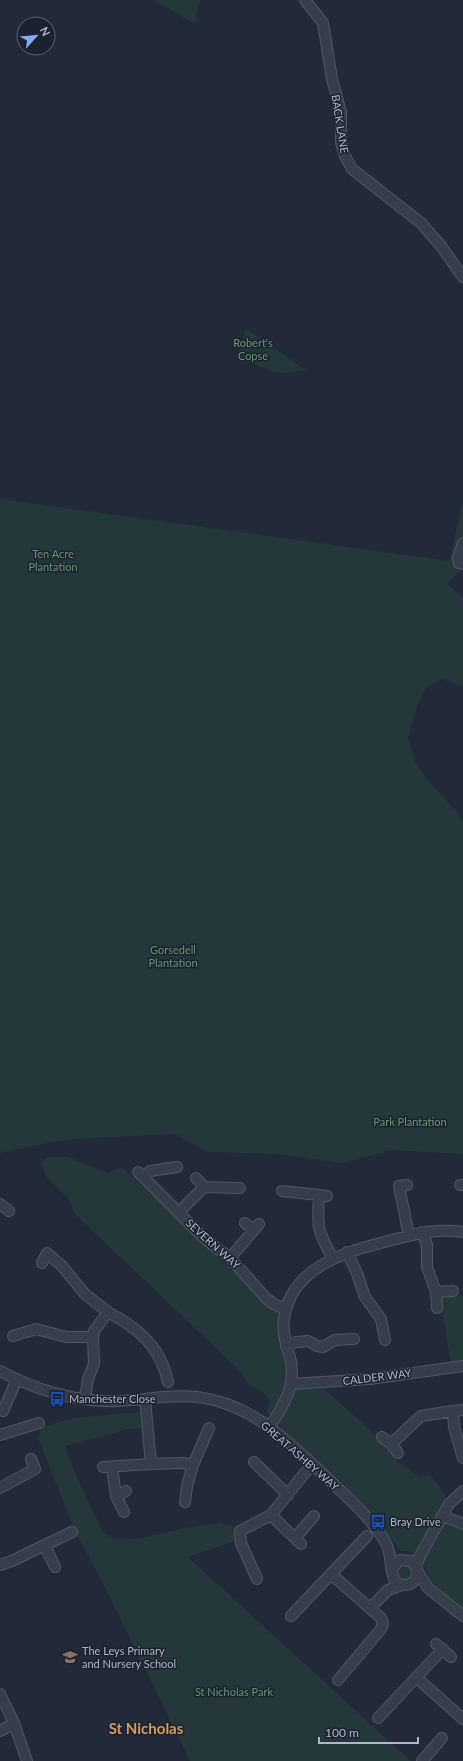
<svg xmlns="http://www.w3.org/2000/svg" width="463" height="1761" font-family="Lato,sans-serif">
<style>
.green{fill:#24373b}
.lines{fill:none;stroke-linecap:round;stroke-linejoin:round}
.minor-casing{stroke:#515765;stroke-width:12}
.minor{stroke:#363d4b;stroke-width:10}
.labels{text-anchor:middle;stroke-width:3;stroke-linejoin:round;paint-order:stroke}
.street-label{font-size:11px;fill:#b1b7c7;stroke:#1b222f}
.park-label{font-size:11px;fill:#689877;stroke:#1b222f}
.poi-label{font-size:11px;fill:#b1b7c7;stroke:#1b222f;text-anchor:start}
.district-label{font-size:15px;font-weight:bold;fill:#d39b5f;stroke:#1b222f}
</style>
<rect width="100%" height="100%" fill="#222a3a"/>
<path class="green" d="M 154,0 L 201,0 L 199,4 L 195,24 Z
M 246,329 L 254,334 L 307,371 L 278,373 L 237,358 Z
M 0,499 L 449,561 L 463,500 L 463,568 L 447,584 L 463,598 L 463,687 L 442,679 L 426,688 L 417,706 L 408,738 L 415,761 L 426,778 L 458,813 L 463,823 L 463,1154 L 392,1150 L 342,1163 L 276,1154 L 208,1152 L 175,1134 L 92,1138 L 51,1142 L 0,1153 Z
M 48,1157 L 68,1157 L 107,1173 L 122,1167 L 279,1314 L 288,1382 L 322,1387 L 372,1432 L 396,1460 L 421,1478 L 429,1474 L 446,1495 L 437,1513 L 450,1523 L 463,1528 L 463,1609 L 432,1583 L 424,1566 L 411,1551 L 401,1551 L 372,1516 L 267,1413 L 270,1399 L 268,1396 L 247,1383 L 242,1373 L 75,1214 L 67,1197 L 46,1176 L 40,1163 Z
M 461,1295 L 463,1296 L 463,1363 L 451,1365 L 441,1301 L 444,1297 Z
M 139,1412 L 141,1428 L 128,1429 L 65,1446 L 76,1475 L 103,1532 L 114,1539 L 141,1538 L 185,1528 L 220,1523 L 232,1526 L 236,1541 L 188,1557 L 411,1761 L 190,1761 L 103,1583 L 75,1531 L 38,1438 L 41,1427 L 74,1418 Z
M398 1572a7 7 0 1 1 14 0a7 7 0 1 1-14 0Z"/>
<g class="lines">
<defs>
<path id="minor" d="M 305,0 L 323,23 L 332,79 L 341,112 L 341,142 L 345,156 L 352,169 L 421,223 L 441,246 L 463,277
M 463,543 L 458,558 L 459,563 L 463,564
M 138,1172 L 205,1239 L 230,1258 L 267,1299 L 274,1304 L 285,1309
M 143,1177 L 150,1171 L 177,1167
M 196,1178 L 204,1187
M 407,1185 L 399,1186 L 409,1236
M 460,1185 L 463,1185
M 282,1191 L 319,1195
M 327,1196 L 319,1195 C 317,1225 317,1232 333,1258
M 0,1204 L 9,1211
M 178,1213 L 204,1187 L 240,1188
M 245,1223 L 253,1230
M 422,1232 L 427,1245 L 427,1267 L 436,1292 L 437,1308
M 347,1252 L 357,1273 L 365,1297 L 381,1319 L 385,1340
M 230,1258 L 259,1224
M 42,1263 L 47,1253 L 62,1266 L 85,1294 L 108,1312 L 94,1331 L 93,1337 L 94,1364 L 88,1379 L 85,1399
M 436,1292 L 453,1291
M 108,1312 C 138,1328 161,1347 168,1382
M 13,1336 L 36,1329 L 66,1337 L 93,1337
M 286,1346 L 296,1342 L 308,1341 L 317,1346 L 323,1347 L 335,1340 L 354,1339
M 0,1371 C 35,1390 79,1403 119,1401 C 145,1400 171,1394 197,1397 C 252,1403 292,1444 330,1481 C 344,1494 359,1507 371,1522 C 378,1530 387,1542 389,1552 C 391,1561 391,1575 395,1581 C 405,1590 419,1583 417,1569 L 412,1561 L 400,1560 L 393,1567
M 291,1384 L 370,1379 L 463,1366
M 0,1410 L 3,1411 L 17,1379
M 463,1410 L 453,1411 L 454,1427 L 463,1458
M 269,1427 C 284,1406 297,1384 290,1357 C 286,1345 282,1332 284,1319 C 291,1267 345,1252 388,1241 C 416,1234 434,1228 463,1232
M 0,1435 L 39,1423
M 382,1437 L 391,1444
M 398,1453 L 391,1444 L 421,1416 L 453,1411
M 254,1462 L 288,1495
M 151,1464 L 183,1463 L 193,1465 L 209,1428
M 103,1467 L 151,1464 L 145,1399
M 112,1467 L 116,1496 L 124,1512
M 0,1488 L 35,1469 L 31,1459
M 116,1496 L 126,1491
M 185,1502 L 187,1486 L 193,1465
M 271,1515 L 301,1544
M 443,1516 L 463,1524
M 295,1538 L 314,1516
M 45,1546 L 55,1567
M 0,1565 L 14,1560 L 72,1532
M 416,1566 L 421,1554 L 449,1504 L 463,1491
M 418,1572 L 428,1588 L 463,1616
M 332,1575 L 381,1618 L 383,1624 L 381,1629 L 338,1680
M 257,1579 L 241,1543 L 240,1531 L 271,1515 L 312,1464
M 370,1608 L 388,1590 L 402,1585
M 291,1616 L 367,1536
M 436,1644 L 451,1657
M 417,1678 L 463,1719
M 0,1694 L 14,1723 L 27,1761
M 378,1718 L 443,1649
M 0,1731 L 14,1723
M 422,1761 L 442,1738"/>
</defs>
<use href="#minor" class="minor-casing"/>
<use href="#minor" class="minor"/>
</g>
<defs>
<symbol id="bus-bare" viewBox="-9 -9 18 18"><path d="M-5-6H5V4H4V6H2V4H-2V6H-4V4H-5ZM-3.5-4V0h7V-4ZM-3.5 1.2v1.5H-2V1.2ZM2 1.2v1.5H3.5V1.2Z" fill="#1a4fb4" stroke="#1b222f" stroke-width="2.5" paint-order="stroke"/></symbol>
<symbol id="school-bare" viewBox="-9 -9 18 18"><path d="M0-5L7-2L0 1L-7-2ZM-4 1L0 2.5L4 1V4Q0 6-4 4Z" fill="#8d6e63" stroke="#1b222f" stroke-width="2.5" paint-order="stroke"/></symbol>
</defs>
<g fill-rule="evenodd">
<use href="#bus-bare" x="46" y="1388" width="22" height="22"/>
<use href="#bus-bare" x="367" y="1511" width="22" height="22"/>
<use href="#school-bare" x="59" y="1646" width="22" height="22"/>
</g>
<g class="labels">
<g class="street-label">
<text transform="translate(340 124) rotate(81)" y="4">BACK LANE</text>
<text transform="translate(213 1244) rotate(42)" y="4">SEVERN WAY</text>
<text transform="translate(377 1377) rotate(-7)" y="4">CALDER WAY</text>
<text transform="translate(300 1456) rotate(41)" y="4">GREAT ASHBY WAY</text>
</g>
<g class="park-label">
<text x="253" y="347">Robert's<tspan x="253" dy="13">Copse</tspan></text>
<text x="53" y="558">Ten Acre<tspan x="53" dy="13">Plantation</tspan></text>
<text x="173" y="954">Gorsedell<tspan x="173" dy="13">Plantation</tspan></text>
<text x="410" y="1126">Park Plantation</text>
<text x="234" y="1696">St Nicholas Park</text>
</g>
<g class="poi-label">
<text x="69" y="1403">Manchester Close</text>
<text x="390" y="1526">Bray Drive</text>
<text x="82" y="1655">The Leys Primary<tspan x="82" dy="13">and Nursery School</tspan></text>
</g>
<g class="district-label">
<text x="146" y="1734">St Nicholas</text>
</g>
</g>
<g transform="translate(36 36) rotate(63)"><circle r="19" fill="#1b222f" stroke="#575e6c"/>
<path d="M0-3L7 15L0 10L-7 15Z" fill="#85a8f7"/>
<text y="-6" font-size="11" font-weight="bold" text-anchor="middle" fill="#b1b7c7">N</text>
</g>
<path d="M319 1737v6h99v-6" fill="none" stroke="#b1b7c7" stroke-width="2"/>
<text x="325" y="1737" font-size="12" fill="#b1b7c7" stroke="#1b222f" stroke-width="3" paint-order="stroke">100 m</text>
</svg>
